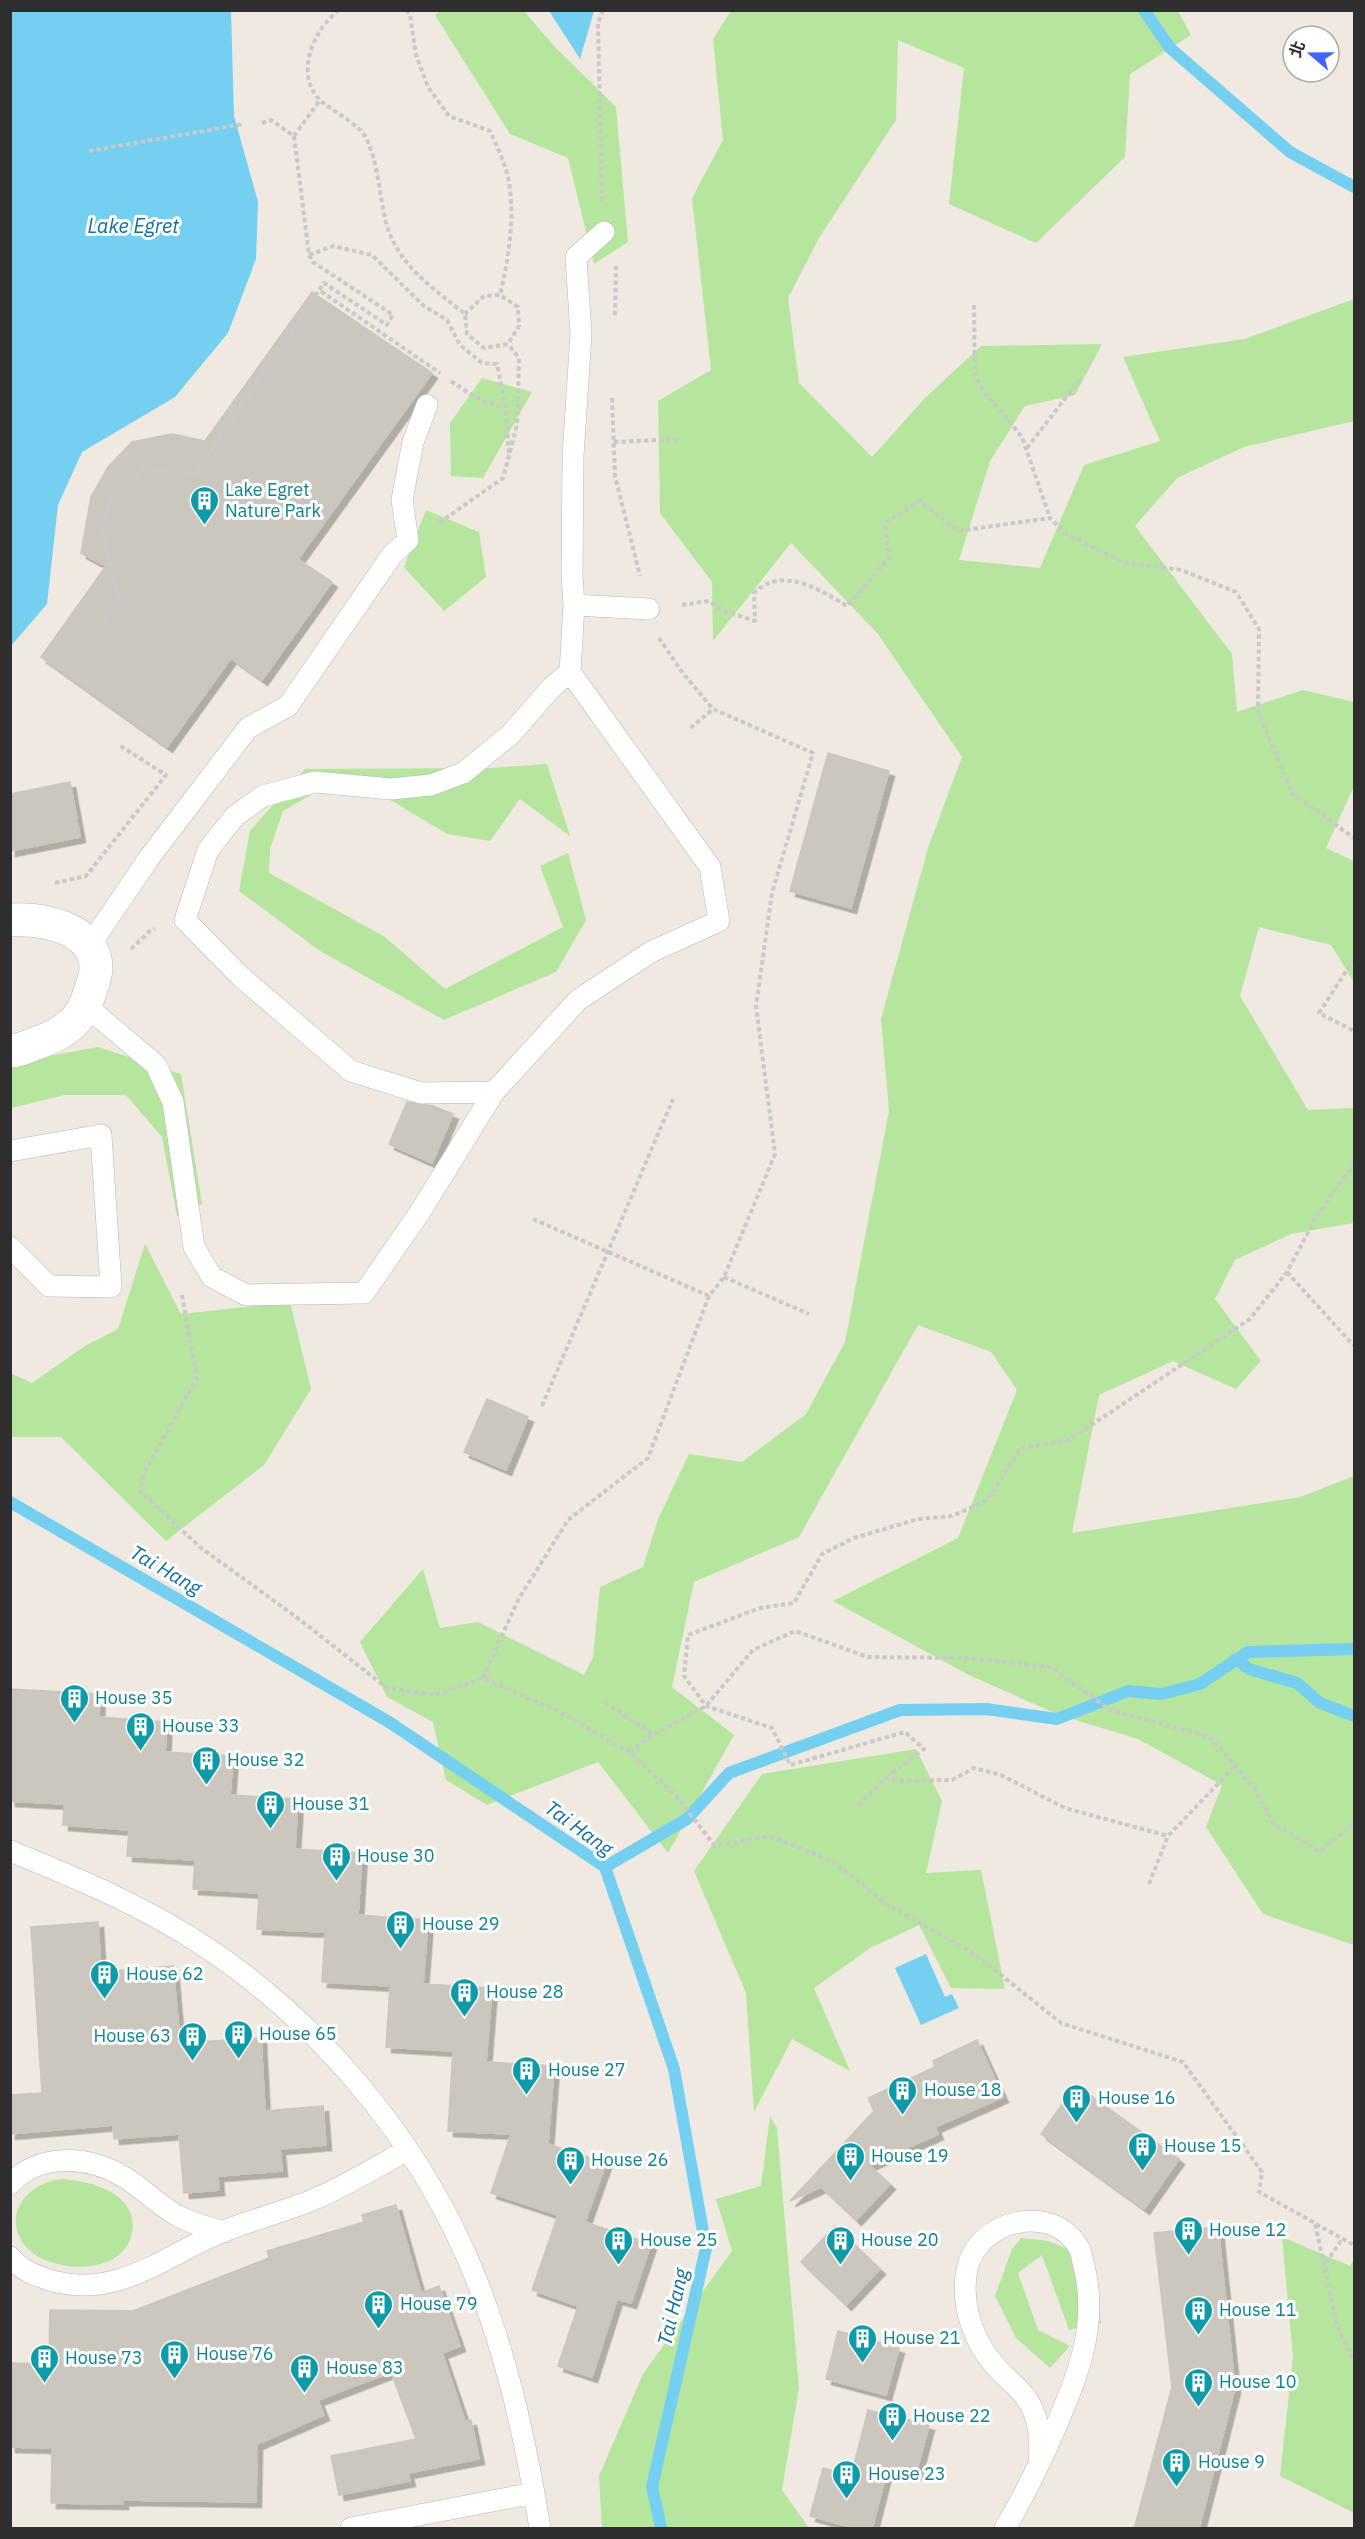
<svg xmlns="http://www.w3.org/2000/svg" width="1365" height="2539" font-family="'IBM Plex Sans','Noto Sans TC',sans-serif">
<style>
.green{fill:#b6e59e}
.water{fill:#75cff0}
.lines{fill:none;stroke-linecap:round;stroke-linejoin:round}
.stream{stroke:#75cff0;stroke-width:12}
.building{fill:#cbc7bf;stroke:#cbc5ba;stroke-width:1.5;filter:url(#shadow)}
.service-casing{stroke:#b4b7c1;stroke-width:22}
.minor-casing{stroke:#b4b7c1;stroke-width:34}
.path{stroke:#c9c9c9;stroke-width:4;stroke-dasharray:4.5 3;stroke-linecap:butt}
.service{stroke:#fff;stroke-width:21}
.minor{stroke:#fff;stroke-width:33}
.labels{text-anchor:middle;stroke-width:6;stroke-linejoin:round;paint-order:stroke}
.culture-label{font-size:18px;fill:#0d838f;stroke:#fff;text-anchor:start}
.water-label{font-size:20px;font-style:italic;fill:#0d6fa3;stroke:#fff}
</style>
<defs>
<filter id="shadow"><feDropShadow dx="5.5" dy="5.5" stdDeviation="0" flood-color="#0004"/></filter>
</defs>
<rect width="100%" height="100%" fill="#efe9e1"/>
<path class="green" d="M 441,10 L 524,11 L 555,47 L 616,107 L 628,242 L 594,264 L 568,158 L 510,134 L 435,15 Z
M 731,11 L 1178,11 L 1191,35 L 1130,74 L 1125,157 L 1036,243 L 949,204 L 964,68 L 898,40 L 896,120 L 819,238 L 788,298 L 799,383 L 872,457 L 924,399 L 981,346 L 1102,344 L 1075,395 L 1025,406 L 990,461 L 959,560 L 1040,568 L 1084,465 L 1160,441 L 1123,357 L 1245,339 L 1354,299 L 1354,421 L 1244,447 L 1177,478 L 1135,526 L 1232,654 L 1237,712 L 1303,690 L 1354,702 L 1354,786 L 1326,848 L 1354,861 L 1354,982 L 1331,945 L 1259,927 L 1240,996 L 1308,1110 L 1354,1108 L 1354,1223 L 1291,1234 L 1235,1260 L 1215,1299 L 1261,1361 L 1236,1389 L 1173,1361 L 1099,1395 L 1072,1533 L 1300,1497 L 1354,1476 L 1354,1945 L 1263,1914 L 1206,1827 L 1222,1785 L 1138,1739 L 1059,1715 L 969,1675 L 833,1601 L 958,1538 L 1017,1390 L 991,1352 L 918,1325 L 799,1537 L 694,1582 L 672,1687 L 734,1735 L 668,1853 L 598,1762 L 487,1805 L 446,1780 L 433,1722 L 387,1697 L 360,1642 L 423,1569 L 440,1628 L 478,1622 L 584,1675 L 593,1657 L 600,1587 L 643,1567 L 658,1519 L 689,1454 L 742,1462 L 806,1414 L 845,1342 L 889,1111 L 881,1019 L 928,848 L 962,757 L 878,634 L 791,543 L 713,641 L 712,582 L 660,513 L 658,401 L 711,370 L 692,198 L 723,140 L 713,39 Z
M 482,378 L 532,392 L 483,478 L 451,476 L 450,423 Z
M 426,510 L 479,532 L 486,577 L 444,611 L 404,567 Z
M 547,764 L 570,836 L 520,799 L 490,841 L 447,834 L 347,774 L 283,811 L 270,849 L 269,873 L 385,937 L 445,989 L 563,927 L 540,866 L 568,853 L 586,920 L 556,972 L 444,1020 L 320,951 L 239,891 L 250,831 L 305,769 L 491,768 Z
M 98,1047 L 181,1074 L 202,1204 L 177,1216 L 162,1137 L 126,1095 L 65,1095 L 11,1108 L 11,1063 Z
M 145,1244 L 181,1314 L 290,1302 L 311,1389 L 264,1465 L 166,1541 L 61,1437 L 11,1437 L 10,1373 L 32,1383 L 85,1346 L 118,1329 Z
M 916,1749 L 942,1801 L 926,1873 L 981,1870 L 1005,1989 L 951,1988 L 919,1925 L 870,1948 L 814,1988 L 850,2071 L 792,2039 L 754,2112 L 746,1993 L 694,1871 L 762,1774 Z
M 770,2116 L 777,2128 L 799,2388 L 782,2490 L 809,2528 L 602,2528 L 599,2476 L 643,2374 L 732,2251 L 716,2199 L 761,2186 Z
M 62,2179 C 91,2181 139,2193 132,2233 C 124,2276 53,2274 28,2249 C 0,2219 24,2183 62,2179 Z
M 1282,2237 L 1350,2266 L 1354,2259 L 1354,2513 L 1280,2476 L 1293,2357 Z
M 1021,2238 L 1048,2241 L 1088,2257 L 1101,2323 L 1069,2330 L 1042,2255 L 1018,2273 L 1038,2330 L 1070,2346 L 1050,2368 L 1016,2338 L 995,2296 L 1012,2249 Z"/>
<path class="water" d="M 11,10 L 231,11 L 234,116 L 258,202 L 256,259 L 228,333 L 175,397 L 82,452 L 58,505 L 47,604 L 11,646 Z
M 549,11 L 594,11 L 580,59 Z
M 926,1954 L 945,1997 L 952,1994 L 959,2008 L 921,2025 L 895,1968 Z"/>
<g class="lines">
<path class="stream" d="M 1144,10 L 1170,48 L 1290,152 L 1354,187
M 10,1502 L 389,1722 L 605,1867 L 674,2069 L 706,2248 L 652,2487 L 661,2528
M 1236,1659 L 1249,1669 L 1297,1683 L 1320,1703 L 1354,1716
M 605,1867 L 687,1819 L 729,1773 L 900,1710 L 986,1709 L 1057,1719 L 1128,1691 L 1161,1694 L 1200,1684 L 1248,1652 L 1354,1649"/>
</g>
<path class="building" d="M 312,292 L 432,373 L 298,559 L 332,582 L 262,680 L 231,658 L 167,747 L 41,657 L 106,566 L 81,553 L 91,497 L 108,467 L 132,442 L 172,434 L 205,441 Z
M 828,753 L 889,771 L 851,908 L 790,891 Z
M 70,782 L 80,837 L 10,851 L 10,794 Z
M 407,1102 L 433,1106 L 453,1114 L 432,1163 L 389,1144 Z
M 487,1399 L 528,1417 L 506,1470 L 464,1452 Z
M 10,1689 L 100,1694 L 99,1717 L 167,1722 L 165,1752 L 233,1756 L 230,1795 L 298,1799 L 295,1849 L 362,1853 L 358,1915 L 428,1920 L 423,1984 L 492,1988 L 486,2062 L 554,2066 L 548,2144 L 606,2163 L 585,2222 L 651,2244 L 631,2303 L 617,2299 L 592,2377 L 558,2366 L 578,2306 L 532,2290 L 558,2215 L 491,2193 L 511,2134 L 448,2131 L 453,2051 L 386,2047 L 390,1986 L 322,1982 L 325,1932 L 257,1929 L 259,1893 L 193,1889 L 195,1860 L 127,1856 L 129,1830 L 63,1825 L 64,1804 L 10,1801 Z
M 98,1922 L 101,1972 L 173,1966 L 180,2043 L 261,2038 L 265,2111 L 323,2106 L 326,2145 L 280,2149 L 282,2171 L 218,2176 L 219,2190 L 184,2193 L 179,2134 L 114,2139 L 113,2125 L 10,2134 L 10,2095 L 42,2093 L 31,1927 Z
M 977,2040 L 1003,2097 L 935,2127 L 938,2134 L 869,2165 L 890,2184 L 856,2220 L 821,2187 L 790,2201 L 874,2111 L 868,2098 L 935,2067 L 933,2061 Z
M 1076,2085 L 1179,2159 L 1144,2209 L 1041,2134 Z
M 396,2205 L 421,2293 L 439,2286 L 460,2346 L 442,2353 L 465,2421 L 471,2420 L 479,2459 L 408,2473 L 410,2481 L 339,2495 L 331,2456 L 416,2439 L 391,2372 L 318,2400 L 324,2415 L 257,2444 L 256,2502 L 123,2500 L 123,2504 L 51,2503 L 52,2448 L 10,2447 L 10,2363 L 49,2364 L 50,2310 L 133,2311 L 269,2258 L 267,2251 L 364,2222 L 362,2215 Z
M 835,2226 L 880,2269 L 846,2305 L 801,2262 Z
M 1218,2227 L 1235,2388 L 1199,2529 L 1134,2529 L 1172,2387 L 1154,2233 Z
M 838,2331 L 899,2348 L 886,2395 L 826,2379 Z
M 868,2410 L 929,2425 L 916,2474 L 888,2466 L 872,2529 L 858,2529 L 810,2516 L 823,2468 L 851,2476 Z"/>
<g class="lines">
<defs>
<path id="service" d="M 574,605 L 649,609
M 90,945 L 149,858 L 248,728 L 288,706 L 392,555 L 408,540 L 402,500 L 413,442 L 427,405
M 86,1006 L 156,1065 L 173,1102 L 194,1247 L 212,1277 L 246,1295 L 364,1293 L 420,1212 L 494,1092 L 578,1000 L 651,952 L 719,921 L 710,867 L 570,672
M 494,1092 L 421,1093 L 351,1071 L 240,976 L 185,920 L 208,850 L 235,816 L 263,796 L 315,782 L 391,789 L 431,785 L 463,773 L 510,735 L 552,687 L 570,672 L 574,605 L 572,576 L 573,456 L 581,334 L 576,257 L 604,232
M 10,1151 L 101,1135 L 111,1287 L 49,1286 L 10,1247
M 10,1851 C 79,1879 146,1907 207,1948 C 318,2022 412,2133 466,2255 C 504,2341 525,2436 540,2528
M 10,2184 C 40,2152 89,2156 124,2177 C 144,2189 160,2207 180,2217 C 194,2224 209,2228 224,2232
M 10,2257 C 22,2271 36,2276 53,2281 C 119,2299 167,2254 224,2231 C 252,2220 282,2212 310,2201 C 344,2187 375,2168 407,2150
M 351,2528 L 534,2493
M 1005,2528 C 1024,2497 1039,2465 1054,2431 C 1077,2377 1099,2326 1084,2266 C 1082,2261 1082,2253 1079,2248 C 1053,2201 976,2220 967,2270 C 960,2304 974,2345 999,2370 C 1008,2380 1019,2388 1027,2399 C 1040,2419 1041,2441 1039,2464"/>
<path id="minor" d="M 10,920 C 42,918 97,928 96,969 C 96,976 92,985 90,992 C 82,1021 65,1033 37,1043 C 28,1046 20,1051 10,1051"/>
</defs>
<use href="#service" class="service-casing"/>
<use href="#minor" class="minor-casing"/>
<path class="path" d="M 339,10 C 313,30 293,76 322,102 C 333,111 359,125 365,136 C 379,163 379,197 387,226 C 400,267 433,288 465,314 L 467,334 L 484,348 L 508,344 L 519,326 L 518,307 L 500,295
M 406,10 L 410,14 L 416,55 L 428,87 L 449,116 L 490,131 C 496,144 502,157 506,170 C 517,207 509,258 500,295 L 484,296 L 465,314
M 262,123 L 271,120 L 294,136 L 320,100
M 294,136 L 309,255 L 333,246 L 372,255 L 424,306 L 447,320 L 460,345 L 482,363 L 497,364 L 506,409 L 509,456
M 89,151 L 244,124
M 602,201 L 598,23 L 603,10
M 309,255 L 313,262 L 393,315 L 387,325 L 324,283 L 319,290 L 440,373
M 974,305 L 975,376 L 983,390 L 1022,437 L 1050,518
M 615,315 L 616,266
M 451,381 L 473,396 L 505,408
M 612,398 L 615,476 L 640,576
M 614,442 L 680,439
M 1027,448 L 1080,379
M 439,523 L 503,478 L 517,425 L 519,358 L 508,344
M 682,605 L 709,601 L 724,611 L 755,621 L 754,593 C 783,565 820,590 847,606 L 889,558 L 885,523 L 920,501 L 958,531 L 1050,518 L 1066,534 L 1123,562 L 1181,570 L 1236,592 L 1259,629 L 1258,711 L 1292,793 L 1354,838
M 103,620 L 119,599 L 100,526 L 111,497 L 143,469 L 195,474 L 319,290
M 659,638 L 682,672 L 713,709
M 55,883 L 86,876 L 166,775 L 119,745
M 131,949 L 150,931 L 155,929
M 1354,959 L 1319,1013 L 1354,1031
M 533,1219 L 709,1296
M 1287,1272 L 1354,1346
M 724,1277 L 809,1314
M 182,1295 L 197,1378 L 144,1473 L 140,1491 L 201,1548 L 295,1616 L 387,1688 L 436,1695 L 483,1678 L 560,1712 L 630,1752 L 676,1796 L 715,1846 L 770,1836 L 834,1862 L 885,1903 L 975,1954 L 1061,2023 L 1183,2062 L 1262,2172 L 1259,2192 L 1315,2223 L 1337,2326 L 1354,2361
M 542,1406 L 673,1099
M 483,1678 L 518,1600 L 568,1520 L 648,1458 L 709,1296 L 724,1277 L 775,1154 L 756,1006 L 772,893 L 813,753 L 713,709 L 688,730
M 605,1702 L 653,1735
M 630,1752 L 653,1735 L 706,1706 L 753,1650 L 795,1631 L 868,1657 L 966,1658 L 1051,1667 L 1110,1710 L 1210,1737 L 1255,1789 L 1273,1823 L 1320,1852 L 1354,1823
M 886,1778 L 924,1749 L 905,1732 L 790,1765 L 772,1728 L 706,1706 L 684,1676 L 688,1635 L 760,1608 L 794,1603 L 822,1554 L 854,1538 L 918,1519 L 952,1516 L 987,1501 L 1021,1448 L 1069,1440 L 1250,1319 L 1287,1272 L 1318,1214 L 1354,1164
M 858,1805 L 886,1778 L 904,1781 L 952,1780 L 974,1768 L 1001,1775 L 1065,1808 L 1168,1836
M 1149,1884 L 1168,1836 L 1236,1765
M 1316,2224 L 1354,2245
M 1326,2263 L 1342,2239"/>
<use href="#service" class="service"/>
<use href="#minor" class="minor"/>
</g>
<defs>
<symbol id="building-pin" viewBox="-11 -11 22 30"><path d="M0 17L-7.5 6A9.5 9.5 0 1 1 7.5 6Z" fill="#0f9aa8" stroke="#fff"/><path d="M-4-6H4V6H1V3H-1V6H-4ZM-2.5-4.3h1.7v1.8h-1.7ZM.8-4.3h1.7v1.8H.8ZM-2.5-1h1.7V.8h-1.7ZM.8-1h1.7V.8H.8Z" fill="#fff"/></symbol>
</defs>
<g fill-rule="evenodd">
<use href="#building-pin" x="188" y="484" width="33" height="45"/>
<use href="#building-pin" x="58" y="1682" width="33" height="45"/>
<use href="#building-pin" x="124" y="1710" width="33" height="45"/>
<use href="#building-pin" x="190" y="1744" width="33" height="45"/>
<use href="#building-pin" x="254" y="1788" width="33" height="45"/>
<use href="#building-pin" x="320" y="1840" width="33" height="45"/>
<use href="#building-pin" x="384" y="1908" width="33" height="45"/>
<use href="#building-pin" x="88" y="1958" width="33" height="45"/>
<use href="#building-pin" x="448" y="1976" width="33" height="45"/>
<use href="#building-pin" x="222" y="2018" width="33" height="45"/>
<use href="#building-pin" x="176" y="2020" width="33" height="45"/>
<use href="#building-pin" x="510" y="2054" width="33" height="45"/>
<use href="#building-pin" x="886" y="2074" width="33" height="45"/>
<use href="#building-pin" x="1060" y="2082" width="33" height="45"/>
<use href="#building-pin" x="1126" y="2130" width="33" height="45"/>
<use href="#building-pin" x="834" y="2140" width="33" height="45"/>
<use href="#building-pin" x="554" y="2144" width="33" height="45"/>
<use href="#building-pin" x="1172" y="2214" width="33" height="45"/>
<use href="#building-pin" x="602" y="2224" width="33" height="45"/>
<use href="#building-pin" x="824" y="2224" width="33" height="45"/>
<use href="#building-pin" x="362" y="2288" width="33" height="45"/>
<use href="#building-pin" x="1182" y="2294" width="33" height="45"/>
<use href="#building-pin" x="846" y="2322" width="33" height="45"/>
<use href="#building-pin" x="158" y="2338" width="33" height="45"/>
<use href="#building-pin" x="28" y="2342" width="33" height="45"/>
<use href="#building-pin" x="288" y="2352" width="33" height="45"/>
<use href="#building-pin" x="1182" y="2366" width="33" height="45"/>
<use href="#building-pin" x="876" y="2400" width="33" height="45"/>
<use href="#building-pin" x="1160" y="2446" width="33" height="45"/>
<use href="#building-pin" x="830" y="2458" width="33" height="45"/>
</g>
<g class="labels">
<g class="culture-label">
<text x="225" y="496">Lake Egret<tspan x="225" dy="21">Nature Park</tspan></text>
<text x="95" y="1704">House 35</text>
<text x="162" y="1732">House 33</text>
<text x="227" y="1766">House 32</text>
<text x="292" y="1810">House 31</text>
<text x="357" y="1862">House 30</text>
<text x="422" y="1930">House 29</text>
<text x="126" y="1980">House 62</text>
<text x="486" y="1998">House 28</text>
<text x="259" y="2040">House 65</text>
<text x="171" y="2042" text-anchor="end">House 63</text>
<text x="548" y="2076">House 27</text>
<text x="924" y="2096">House 18</text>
<text x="1098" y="2104">House 16</text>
<text x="1164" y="2152">House 15</text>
<text x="871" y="2162">House 19</text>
<text x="591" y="2166">House 26</text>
<text x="1209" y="2236">House 12</text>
<text x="640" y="2246">House 25</text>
<text x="861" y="2246">House 20</text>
<text x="400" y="2310">House 79</text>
<text x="1219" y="2316">House 11</text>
<text x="883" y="2344">House 21</text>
<text x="196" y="2360">House 76</text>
<text x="65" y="2364">House 73</text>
<text x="326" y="2374">House 83</text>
<text x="1219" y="2388">House 10</text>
<text x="913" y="2422">House 22</text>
<text x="1198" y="2468">House 9</text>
<text x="868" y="2480">House 23</text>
</g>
<g class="water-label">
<text x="133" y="233">Lake Egret</text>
<text transform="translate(166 1570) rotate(30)" y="7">Tai Hang</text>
<text transform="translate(579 1828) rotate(36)" y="7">Tai Hang</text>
<text transform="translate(673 2307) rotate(-77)" y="7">Tai Hang</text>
</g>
</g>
<rect width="1365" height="2539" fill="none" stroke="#2e2e2e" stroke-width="24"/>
<g transform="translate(1311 54) rotate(290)"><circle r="28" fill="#ffffff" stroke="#ababab" stroke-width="1.5"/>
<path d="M0-4.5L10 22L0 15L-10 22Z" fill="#4264fb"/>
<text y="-9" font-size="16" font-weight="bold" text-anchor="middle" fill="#2e2e2e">北</text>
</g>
</svg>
